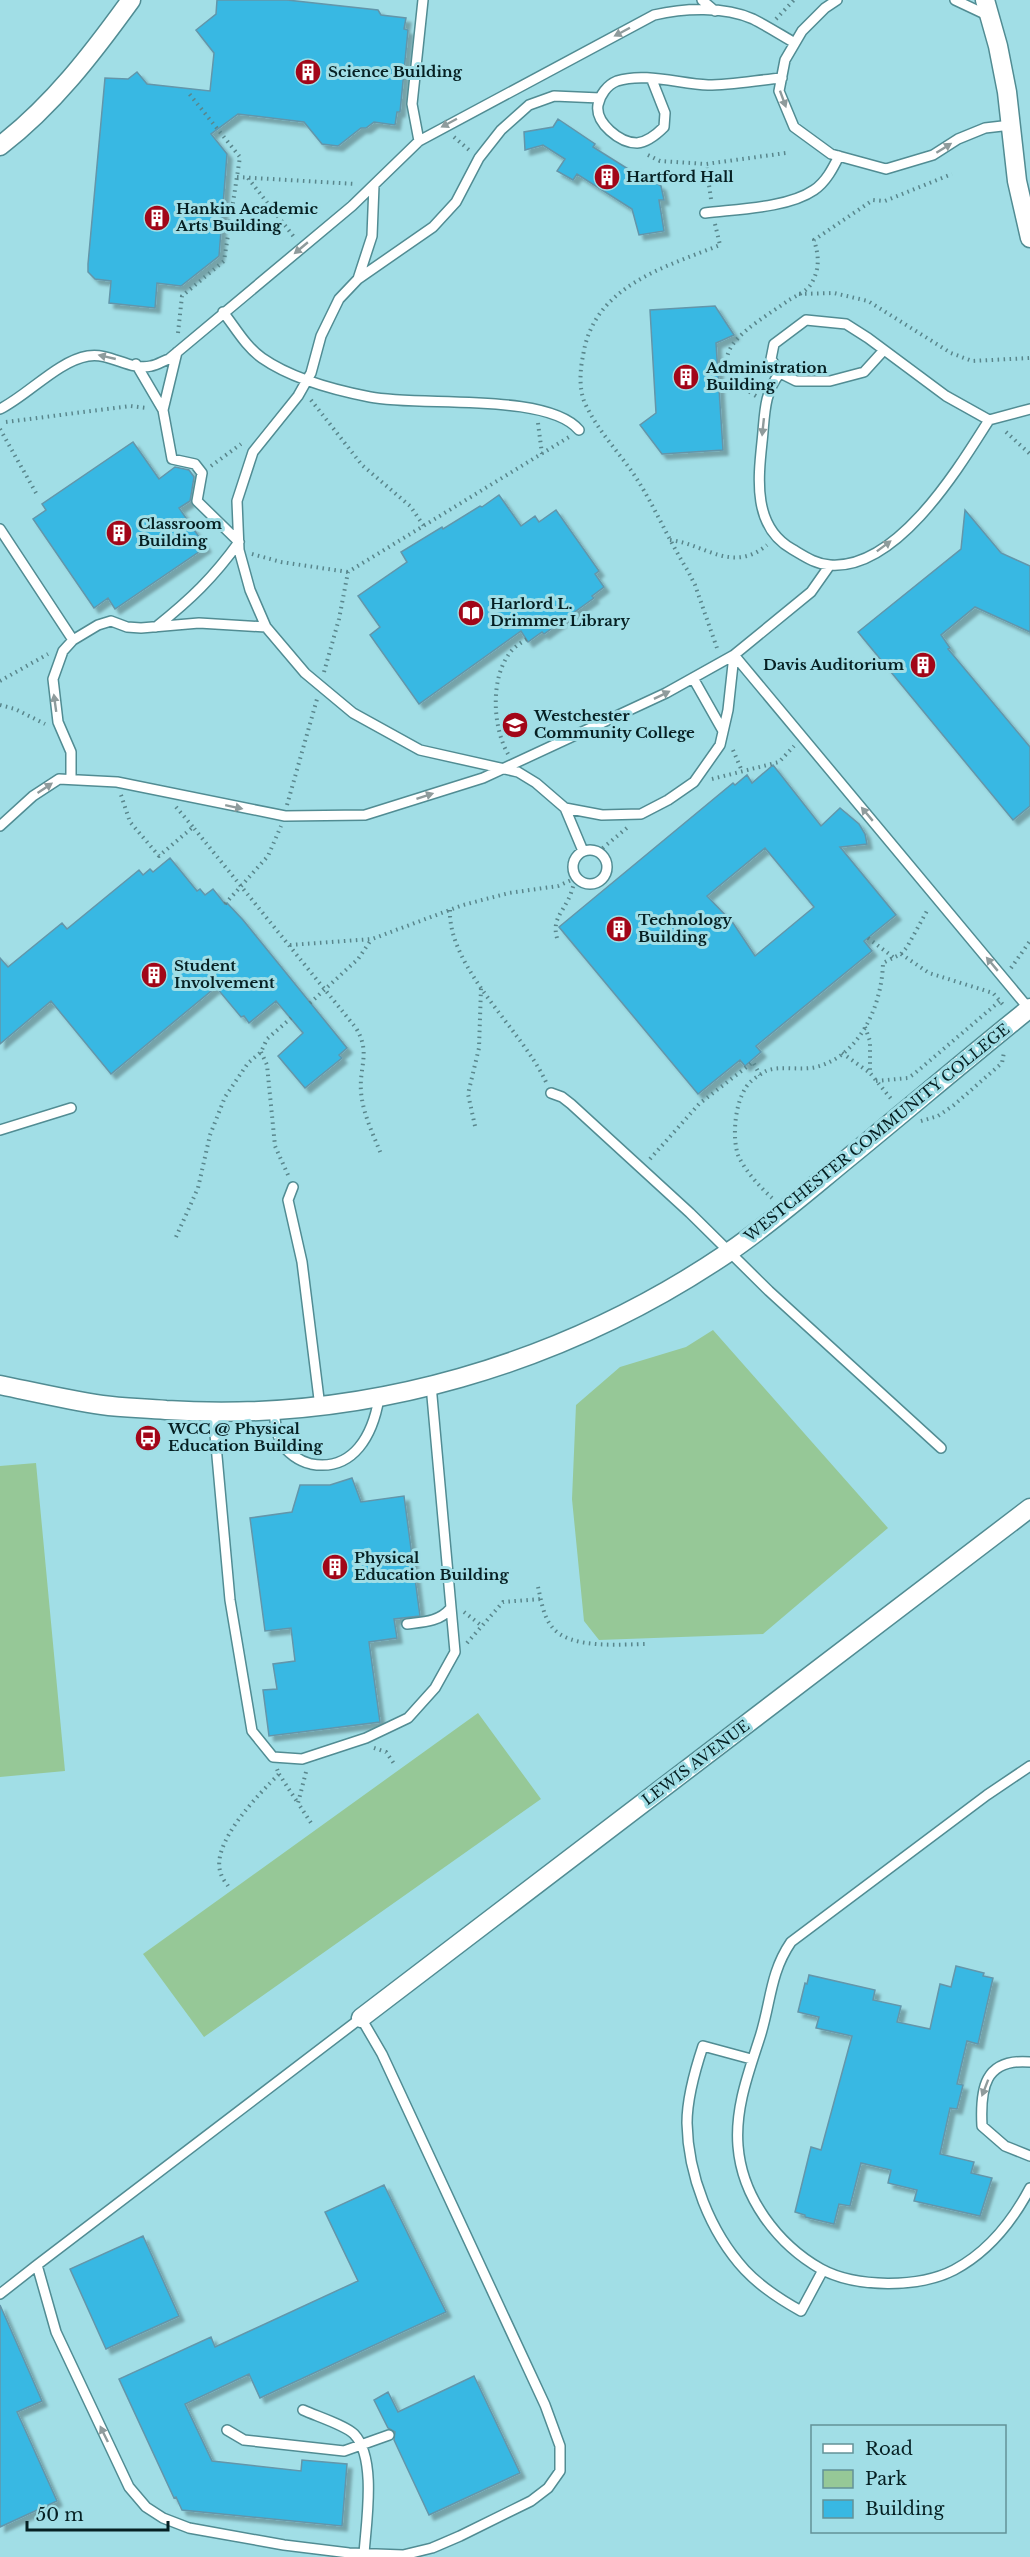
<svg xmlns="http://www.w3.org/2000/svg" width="1030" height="2557" font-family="'Libre Baskerville',serif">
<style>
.green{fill:#96c897}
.building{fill:#38b8e3;stroke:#6396aa;stroke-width:1.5;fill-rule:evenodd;filter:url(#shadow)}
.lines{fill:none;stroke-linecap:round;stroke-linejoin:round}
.lane-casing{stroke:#518c93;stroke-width:12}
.street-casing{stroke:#518c93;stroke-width:21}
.path{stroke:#59868c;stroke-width:4;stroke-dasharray:1.5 4.5;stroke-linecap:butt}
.lane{stroke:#fff;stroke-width:9}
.street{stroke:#fff;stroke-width:18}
.oneway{fill:#8f9b9c}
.labels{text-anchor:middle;stroke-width:6;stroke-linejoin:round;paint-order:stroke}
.poi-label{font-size:15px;font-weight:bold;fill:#062023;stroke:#a1dee6;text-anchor:start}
.street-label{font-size:15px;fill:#062023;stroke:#a1dee6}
</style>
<defs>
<filter id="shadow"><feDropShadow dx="5" dy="5" stdDeviation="1.5" flood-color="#0004"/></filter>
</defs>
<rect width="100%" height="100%" fill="#a1dee6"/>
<path class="green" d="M 713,1330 L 888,1528 L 763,1634 L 599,1640 L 584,1621 L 572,1499 L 576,1405 L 620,1367 L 686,1347 Z
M 36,1463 L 65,1771 L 0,1777 L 0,1466 Z
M 478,1713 L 541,1799 L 204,2037 L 143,1954 Z"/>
<path class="building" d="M 217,0 L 287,0 L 378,10 L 381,15 L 406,18 L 404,29 L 408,30 L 400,112 L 397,112 L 395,125 L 374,122 L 366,128 L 361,128 L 338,146 L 322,144 L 304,122 L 238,114 L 211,134 L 227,154 L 219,256 L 181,286 L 157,283 L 155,308 L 109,303 L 111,281 L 95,279 L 88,272 L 88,264 L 105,78 L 128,79 L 137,72 L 147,84 L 210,91 L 214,53 L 196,30 L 216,14 Z
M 558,119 L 595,144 L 593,147 L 644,179 L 645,176 L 661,186 L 664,200 L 659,200 L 664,231 L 639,235 L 632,209 L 577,174 L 573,180 L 557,171 L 565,159 L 543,145 L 525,150 L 524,132 L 553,127 Z
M 715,306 L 734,335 L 716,343 L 723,450 L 662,454 L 640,425 L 656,413 L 650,310 Z
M 133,442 L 159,479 L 175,467 L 189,470 L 194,477 L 190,501 L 179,508 L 206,547 L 115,609 L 108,598 L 94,608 L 33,519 L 46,510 L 42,504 Z
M 499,495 L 521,526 L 535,516 L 539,522 L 556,510 L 599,571 L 595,574 L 604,587 L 592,596 L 594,598 L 544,634 L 542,632 L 528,642 L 521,631 L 419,704 L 370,635 L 380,627 L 358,596 L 407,562 L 401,552 L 442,527 L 443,529 L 480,506 L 482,507 Z
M 965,510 L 1001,553 L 1030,566 L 1030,632 L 975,607 L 941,635 L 950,648 L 948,649 L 1030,747 L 1030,806 L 1013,820 L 858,632 L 961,549 Z
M 773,765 L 821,826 L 840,808 L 859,824 L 865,834 L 867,844 L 840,847 L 896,915 L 864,941 L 872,951 L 756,1046 L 761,1052 L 745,1066 L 740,1060 L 698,1094 L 559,927 L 733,783 L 735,785 L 747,775 L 752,783 ZM 765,848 L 814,907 L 755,956 L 733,923 L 707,896 Z
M 170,858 L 197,891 L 200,889 L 205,895 L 213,889 L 225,904 L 227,903 L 243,920 L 347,1048 L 339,1055 L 342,1058 L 305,1088 L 278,1056 L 303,1033 L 276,1001 L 249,1023 L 244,1016 L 241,1017 L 216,987 L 111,1074 L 51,1001 L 0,1044 L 0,958 L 8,967 L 62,923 L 67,929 L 139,870 L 143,875 L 150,869 L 153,872 Z
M 352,1478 L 361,1502 L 404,1496 L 420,1616 L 394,1619 L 397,1638 L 369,1642 L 380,1722 L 269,1736 L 263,1690 L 277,1689 L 273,1664 L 295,1661 L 291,1628 L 265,1631 L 250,1518 L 292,1512 L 300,1485 L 330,1485 Z
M 956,1966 L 984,1973 L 983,1976 L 993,1978 L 978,2044 L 967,2041 L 957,2084 L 963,2085 L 957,2109 L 950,2108 L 940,2154 L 974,2162 L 971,2173 L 992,2178 L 980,2216 L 914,2201 L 917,2190 L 888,2183 L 891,2170 L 861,2163 L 850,2206 L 839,2204 L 834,2224 L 805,2217 L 805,2215 L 795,2212 L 811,2147 L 821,2150 L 852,2036 L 816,2028 L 819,2017 L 798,2012 L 805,1983 L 807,1984 L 809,1975 L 875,1990 L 873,2000 L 901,2006 L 897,2022 L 930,2029 L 940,1984 L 951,1987 Z
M 384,2185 L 446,2312 L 260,2398 L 249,2374 L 185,2404 L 212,2461 L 301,2471 L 302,2460 L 347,2464 L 342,2526 L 182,2510 L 176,2497 L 174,2498 L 119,2379 L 211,2337 L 215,2347 L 358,2281 L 325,2212 Z
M 143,2236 L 179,2316 L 106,2349 L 70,2269 Z
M 0,2305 L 42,2401 L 17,2412 L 57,2501 L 0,2527 Z
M 474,2376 L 520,2473 L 429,2515 L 394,2440 L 395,2432 L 388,2428 L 374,2400 L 388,2392 L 398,2412 Z"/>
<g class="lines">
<defs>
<path id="lane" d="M 702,0 L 715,11
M 837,0 L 825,8 L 802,31 L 785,60 L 779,91 L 794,127 L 831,154 L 886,169 L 933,155 L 958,139 L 985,128 L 1011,125
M 955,0 L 989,16
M 652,80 L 665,113 L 664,127 C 657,134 648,142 637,143 C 620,143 595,123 598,105 C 600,95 607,85 617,81 C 645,72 680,84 708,85 C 732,85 758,80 782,78
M 600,98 L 554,96 L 529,105 L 501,130 L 479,158 L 456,202 L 433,227 L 358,279 L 339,299 L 321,336 L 311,373 L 298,396 L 253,452 L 237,501 L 239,550 L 250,590 L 266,627 L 305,673 L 353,713 L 420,750 L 518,772 L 536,783 L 565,808 L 602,815 L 641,814 L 668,800 L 694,782 L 720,745 L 728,710 L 734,655
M 419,141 L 412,104 L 423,0
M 705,213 C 737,209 788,208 814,190 C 826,182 833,168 839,156
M 358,279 L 372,236 L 374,185
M 223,312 C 235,327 246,347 262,358 C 292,379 334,390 370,397 C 419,407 547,392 579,430
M 884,350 L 864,372 L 830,381 L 796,381 L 780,373 L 771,359 L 774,344 L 806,320 L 846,324 L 868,338 L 946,396 L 989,420 L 1030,409
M 136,364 L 163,410 L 172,459 L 195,464 L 202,473 L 197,501 L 239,542 C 213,578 191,599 156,627
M 780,373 C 763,394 765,416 762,442 C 758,480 753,527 792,549 C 804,556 815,564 830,565 C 897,570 958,469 989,420
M 0,409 C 28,395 58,361 88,356 C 110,352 130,371 151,366 C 157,365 163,361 169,359 L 352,206 L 419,141 L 654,15 C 684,8 724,6 753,19 C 767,26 781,35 795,43
M 163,410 L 177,352
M 0,529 L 73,640
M 734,655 L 1030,1010
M 693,678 L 723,731
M 71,779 L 71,752 L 58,722 L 53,679 L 63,651 L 73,640 L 98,625 L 111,621 L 127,627 L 141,628 L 199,623 L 266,627
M 565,808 L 583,851
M 0,826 L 33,796 L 59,779 L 117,782 L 285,816 L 365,815 L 483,778 L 666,693 L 734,655 L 811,592 L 830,565
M573 867a17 17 0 1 1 34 0a17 17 0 1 1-34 0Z
M 551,1093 L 562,1097 L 571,1104 L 690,1213 L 769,1291 L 941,1448
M 0,1130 L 71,1108
M 293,1187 L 288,1200 L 302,1262 L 320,1407
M 274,1410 C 275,1421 276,1433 281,1442 C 287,1453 299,1461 311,1464 C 354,1472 373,1434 379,1398
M 213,1412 L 230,1600 L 252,1731 L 273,1757 L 302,1759 L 366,1738 L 408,1718 L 435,1688 L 455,1652 L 431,1385
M 407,1624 C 423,1622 439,1622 450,1609
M 1030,1766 L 987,1795 L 791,1942 C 769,1974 771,2005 759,2040 C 748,2074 735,2109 738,2146 C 742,2197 777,2244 821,2269 C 856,2288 919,2288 954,2270 C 988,2252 1012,2222 1030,2188
M 751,2059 L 703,2046 C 695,2070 687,2097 687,2123 C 688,2175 710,2232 745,2270 C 761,2287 781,2300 801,2311 L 823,2270
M 1030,2062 C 984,2058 980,2089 982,2126 L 1005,2146 L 1030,2156
M 0,2294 L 37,2265 L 361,2018 L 382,2054 L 545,2405 L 560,2446 L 560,2471 L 548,2488 L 531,2501 L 460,2536 L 432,2548 L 403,2555 L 349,2553 L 284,2545 L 189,2528 L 163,2518 L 146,2507 L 129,2487 L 56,2332 L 37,2265
M 303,2410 C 316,2416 345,2425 354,2434 C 377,2458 366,2523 364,2554
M 227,2430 L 244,2440 L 344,2451 L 389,2435"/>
<path id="street" d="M 985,0 L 998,46 L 1007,92 L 1017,181 L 1030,238
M 0,146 C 53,105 92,54 131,0
M 0,1385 C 34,1392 68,1400 102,1405 C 123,1408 145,1408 166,1410 C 365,1423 564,1364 729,1252 C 770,1224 808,1191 847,1159 C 908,1109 968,1058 1030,1008
M 361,2018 L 1030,1508"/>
</defs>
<use href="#lane" class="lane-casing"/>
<use href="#street" class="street-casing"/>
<path class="path" d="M 776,19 L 794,0
M 454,137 L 469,150
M 648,155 L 660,161 L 706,164
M 237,177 L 356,184
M 248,178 L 294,237
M 711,199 L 706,164 L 786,153
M 715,224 L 720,245 C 665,267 593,286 583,356 C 580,370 579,387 584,401 C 596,429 618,451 635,476 C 655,507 669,541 688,571 L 695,585 L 718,651
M 799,294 L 834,293 L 868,301 L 951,353 L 972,361 L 1030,358
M 178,333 L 182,296 L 224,261 L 240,157 L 187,91
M 756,396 C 690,357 751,327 789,300 C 796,296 807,291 811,284 C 820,269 819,256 814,240 L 873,200 L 885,201 L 952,174
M 311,400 L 362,465 L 410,506 L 424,526
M 6,422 L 130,406 L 147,408
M 538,423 L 542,454
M 0,429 L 36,493
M 1006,432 L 1030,454
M 211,466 L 241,444
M 670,540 C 705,544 732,574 767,545
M 252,554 L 281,562 L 348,572
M 324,672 L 339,619 L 348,572 L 569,437
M 0,681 L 48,654
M 0,705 L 15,709 L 45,724
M 733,750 L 742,771
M 508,754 C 493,728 490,680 509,654 C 513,648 520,643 527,639
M 712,779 L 779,762 L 794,746
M 121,795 L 130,822 L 159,856 L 193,827 L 356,1028 C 371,1053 359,1066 361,1092 C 363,1114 373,1134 381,1154
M 287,805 L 317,699
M 176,807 L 193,827
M 598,852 L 628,827
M 225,904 L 268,856 L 281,826
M 450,910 C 448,968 522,1030 546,1082
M 557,938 C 552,920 562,913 569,898 C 572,892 573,885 576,879
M 868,938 L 893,957
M 290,945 L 372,939 L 463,905 L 509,893 L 558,886 L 576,878
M 901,954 L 929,973 L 993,993 L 1005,1007
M 1011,968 L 1030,941
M 310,1003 L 358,959 L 371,940
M 865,1027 L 870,1041 L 870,1073 L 892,1100
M 261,1052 L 267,1065 L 275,1146 L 288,1175
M 842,1053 L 870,1073
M 876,1081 L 908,1078 L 914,1074 L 1000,1001
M 921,1121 L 938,1116 L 954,1105 L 1002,1063 L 1004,1052
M 475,1126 L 468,1094 L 479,1048 L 481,988
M 650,1159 L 699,1104 L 753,1062 L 760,1075
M 772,1198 C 760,1187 745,1171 738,1155 C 732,1137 735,1105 745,1089 C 749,1081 759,1075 766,1071 C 780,1065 801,1071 816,1067 C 860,1056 882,1005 883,963 L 901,954 L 907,947 L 928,909
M 176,1237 L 198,1188 L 210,1135 L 225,1097 L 248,1063 L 261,1052 L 267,1039 L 291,1018
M 538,1587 C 541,1599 543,1616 552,1627 C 570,1650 622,1644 648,1644
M 464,1612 L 482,1626
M 467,1643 L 503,1602 L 541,1599
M 374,1748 L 386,1752 L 395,1765
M 306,1772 L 298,1803 L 313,1826
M 279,1774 L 298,1803
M 228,1886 C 226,1883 222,1878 221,1874 C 209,1844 260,1793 279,1774 L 277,1769"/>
<use href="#lane" class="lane"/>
<use href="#street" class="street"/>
</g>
<defs><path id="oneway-solid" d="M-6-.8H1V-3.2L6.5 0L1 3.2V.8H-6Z" transform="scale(1.5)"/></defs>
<g class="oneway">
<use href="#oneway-solid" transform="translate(622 32) rotate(152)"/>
<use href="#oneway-solid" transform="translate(783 99) rotate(70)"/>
<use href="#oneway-solid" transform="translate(449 123) rotate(152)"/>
<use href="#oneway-solid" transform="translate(944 148) rotate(-32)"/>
<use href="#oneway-solid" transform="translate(301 248) rotate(140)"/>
<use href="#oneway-solid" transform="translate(107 357) rotate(-167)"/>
<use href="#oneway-solid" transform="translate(763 427) rotate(96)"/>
<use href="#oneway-solid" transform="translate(884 546) rotate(-37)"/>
<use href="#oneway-solid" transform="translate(662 695) rotate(-26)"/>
<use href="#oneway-solid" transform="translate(55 703) rotate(-98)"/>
<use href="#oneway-solid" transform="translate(45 788) rotate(-34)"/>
<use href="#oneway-solid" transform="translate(425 796) rotate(-18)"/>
<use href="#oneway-solid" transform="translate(234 807) rotate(12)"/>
<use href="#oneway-solid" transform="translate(867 814) rotate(-130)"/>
<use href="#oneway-solid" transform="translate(992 964) rotate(-130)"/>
<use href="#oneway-solid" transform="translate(985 2088) rotate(111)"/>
<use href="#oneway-solid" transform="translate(104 2434) rotate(-116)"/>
</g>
<defs>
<symbol id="building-disc" viewBox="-11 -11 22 22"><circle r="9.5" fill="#a20618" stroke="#a1dee6"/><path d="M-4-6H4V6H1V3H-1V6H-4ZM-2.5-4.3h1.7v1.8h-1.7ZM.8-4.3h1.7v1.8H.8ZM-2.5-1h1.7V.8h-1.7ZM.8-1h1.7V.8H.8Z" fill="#fff"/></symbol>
<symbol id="library-disc" viewBox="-11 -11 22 22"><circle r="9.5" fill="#a20618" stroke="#a1dee6"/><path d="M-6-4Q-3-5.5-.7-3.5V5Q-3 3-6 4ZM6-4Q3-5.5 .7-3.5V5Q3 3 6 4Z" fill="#fff"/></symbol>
<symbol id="university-disc" viewBox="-11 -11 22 22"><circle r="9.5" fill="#a20618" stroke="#a1dee6"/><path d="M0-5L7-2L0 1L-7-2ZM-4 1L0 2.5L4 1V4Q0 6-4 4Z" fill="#fff"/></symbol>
<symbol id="bus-disc" viewBox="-11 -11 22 22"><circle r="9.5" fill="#a20618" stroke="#a1dee6"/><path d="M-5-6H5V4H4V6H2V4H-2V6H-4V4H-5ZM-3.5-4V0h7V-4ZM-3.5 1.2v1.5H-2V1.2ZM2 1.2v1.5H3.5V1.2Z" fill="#fff"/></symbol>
</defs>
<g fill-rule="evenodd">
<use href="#building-disc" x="293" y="57" width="30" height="30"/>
<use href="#building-disc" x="592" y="162" width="30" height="30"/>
<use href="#building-disc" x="142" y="203" width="30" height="30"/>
<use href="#building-disc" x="671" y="362" width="30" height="30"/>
<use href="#building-disc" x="104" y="518" width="30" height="30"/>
<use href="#library-disc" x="456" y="598" width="30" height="30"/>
<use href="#building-disc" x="908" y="650" width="30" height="30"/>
<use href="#university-disc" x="500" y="710" width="30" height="30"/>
<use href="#building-disc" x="604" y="914" width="30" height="30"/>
<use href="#building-disc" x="139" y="960" width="30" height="30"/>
<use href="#bus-disc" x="133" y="1423" width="30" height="30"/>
<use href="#building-disc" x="320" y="1552" width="30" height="30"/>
</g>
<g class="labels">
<g class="poi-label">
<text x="328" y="77">Science Building</text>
<text x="626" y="182">Hartford Hall</text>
<text x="176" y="214">Hankin Academic<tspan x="176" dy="17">Arts Building</tspan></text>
<text x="706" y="373">Administration<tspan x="706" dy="17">Building</tspan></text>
<text x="138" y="529">Classroom<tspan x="138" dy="17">Building</tspan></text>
<text x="490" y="609">Harlord L.<tspan x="490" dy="17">Drimmer Library</tspan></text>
<text x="904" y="670" text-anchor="end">Davis Auditorium</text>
<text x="534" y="721">Westchester<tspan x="534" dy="17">Community College</tspan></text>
<text x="638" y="925">Technology<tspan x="638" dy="17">Building</tspan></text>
<text x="174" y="971">Student<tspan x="174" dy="17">Involvement</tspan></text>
<text x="168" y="1434">WCC @ Physical<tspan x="168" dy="17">Education Building</tspan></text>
<text x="354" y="1563">Physical<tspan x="354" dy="17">Education Building</tspan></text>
</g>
<g class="street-label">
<text transform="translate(877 1133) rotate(-39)" y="5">WESTCHESTER COMMUNITY COLLEGE</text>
<text transform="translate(696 1763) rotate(-37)" y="5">LEWIS AVENUE</text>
</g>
</g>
<rect x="811" y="2425" width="195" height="108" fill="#a1dee6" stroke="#639298" stroke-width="1.5"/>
<rect x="823" y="2444" width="30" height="9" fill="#ffffff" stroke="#639298" stroke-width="1.5"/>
<text x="865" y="2455" font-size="18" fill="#062023">Road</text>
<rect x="823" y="2470" width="30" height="18" fill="#96c897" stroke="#639298" stroke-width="1.5"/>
<text x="865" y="2485" font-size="18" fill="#062023">Park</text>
<rect x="823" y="2500" width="30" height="18" fill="#38b8e3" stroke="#639298" stroke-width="1.5"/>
<text x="865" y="2515" font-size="18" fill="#062023">Building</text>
<path d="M27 2521v9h141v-9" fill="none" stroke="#062023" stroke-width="3"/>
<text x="36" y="2521" font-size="18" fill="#062023" stroke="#a1dee6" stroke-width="4.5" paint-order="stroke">50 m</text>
</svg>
